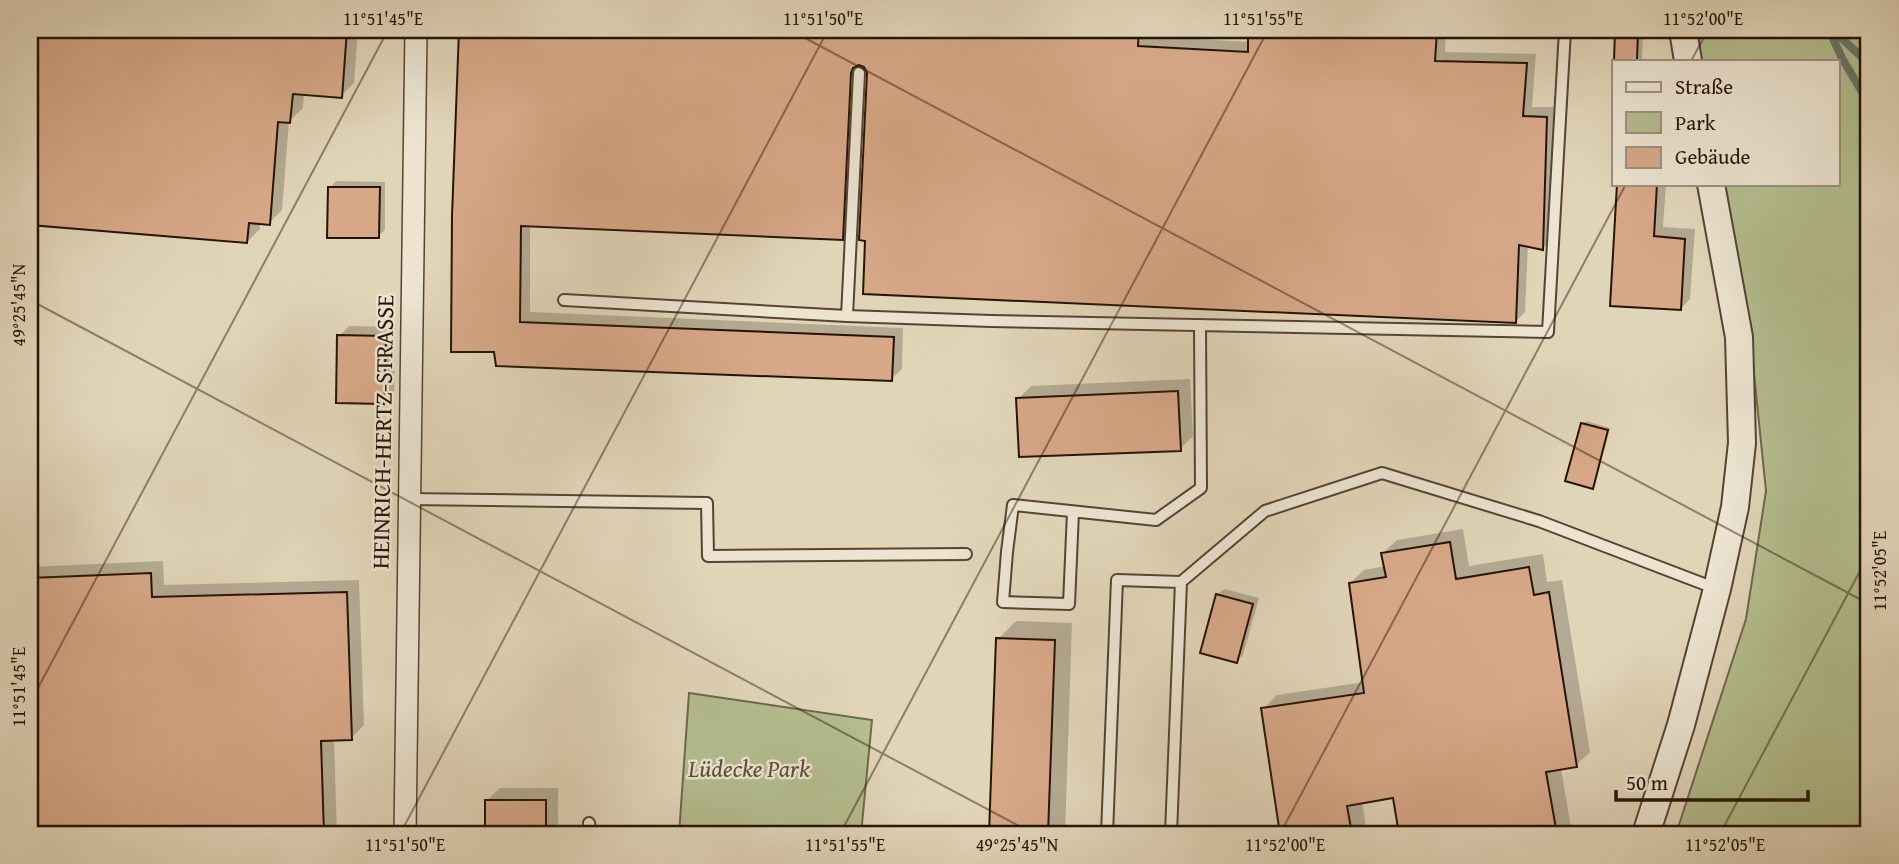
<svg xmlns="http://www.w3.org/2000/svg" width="1899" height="864" font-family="'Gentium Book Plus',serif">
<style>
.green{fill:#b3bd8e;stroke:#6c684a;stroke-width:2}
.shadow{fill:#0003}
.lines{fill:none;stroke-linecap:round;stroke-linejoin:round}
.stream{stroke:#697769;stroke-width:8}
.building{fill:#d7a888;stroke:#261307;stroke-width:2}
.service-casing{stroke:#543;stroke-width:14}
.minor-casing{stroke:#543;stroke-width:24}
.tertiary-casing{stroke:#543;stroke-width:30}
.service{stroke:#ece4d1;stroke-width:10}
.minor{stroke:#ece4d1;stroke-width:21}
.tertiary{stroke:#ece4d1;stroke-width:26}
.ticks{fill:none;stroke:#261307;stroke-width:2;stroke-opacity:0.45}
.labels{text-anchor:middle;stroke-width:5;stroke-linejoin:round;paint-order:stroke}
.street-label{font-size:24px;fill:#261307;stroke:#ece4d1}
.park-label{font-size:24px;font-style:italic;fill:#574e36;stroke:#ece4d1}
.neatline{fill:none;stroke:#261307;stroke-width:2.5}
.ticks-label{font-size:18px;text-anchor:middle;fill:#261307}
</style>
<rect width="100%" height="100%" fill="#e1d5b8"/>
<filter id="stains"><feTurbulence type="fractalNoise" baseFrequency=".00286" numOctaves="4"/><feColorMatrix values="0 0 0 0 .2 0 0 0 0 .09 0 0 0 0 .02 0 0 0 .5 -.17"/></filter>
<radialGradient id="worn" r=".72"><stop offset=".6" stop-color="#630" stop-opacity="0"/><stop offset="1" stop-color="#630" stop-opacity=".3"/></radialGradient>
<path class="green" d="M 1691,30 L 1869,30 L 1869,834 L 1676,834 L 1746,619 L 1766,491 L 1750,335 L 1721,184 L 1838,184 L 1838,61 L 1697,61 Z
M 689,693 L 872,720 L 861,834 L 679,834 Z"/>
<path class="shadow" d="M 30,30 L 358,30 L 354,83 L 341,96 L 304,93 L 303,108 L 289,121 L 282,210 L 269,223 L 260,222 L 260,229 L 247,242 L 30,223 Z
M 461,30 L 1148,30 L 1147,36 L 1250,42 L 1250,30 L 1446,30 L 1445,52 L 1536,54 L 1532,107 L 1556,107 L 1553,238 L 1543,248 L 1528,245 L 1525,312 L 1515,322 L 869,73 L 865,65 L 860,64 L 852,228 L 842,238 L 530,225 L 530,312 L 903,328 L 902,369 L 891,379 L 496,351 L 454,216 Z
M 1617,30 L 1643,30 L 1642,61 L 1616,61 Z
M 336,181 L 385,182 L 385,230 L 378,236 L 330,188 Z
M 1619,184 L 1666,184 L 1663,227 L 1695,229 L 1690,299 L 1680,309 L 1611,304 Z
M 349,326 L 395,327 L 394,393 L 384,402 L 339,336 Z
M 1190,379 L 1193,436 L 1180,449 L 1018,399 L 1031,386 Z
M 1586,421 L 1610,428 L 1595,484 L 1592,487 L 1583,424 Z
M 1463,529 L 1469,566 L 1543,554 L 1547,582 L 1562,580 L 1590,752 L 1576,765 L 1561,768 L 1572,834 L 1400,834 L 1394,796 L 1362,801 L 1367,834 L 1282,834 L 1263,709 L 1277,695 L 1365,682 L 1350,583 L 1364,570 L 1386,566 L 1383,553 L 1397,540 Z
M 163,561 L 164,585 L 359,580 L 364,725 L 351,738 L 334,739 L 337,834 L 30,834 L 30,567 Z
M 1224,589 L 1259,598 L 1243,655 L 1237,661 L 1217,595 Z
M 1016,621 L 1072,623 L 1065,834 L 991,834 L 998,639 Z
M 500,788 L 558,788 L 558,834 L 471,834 L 480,825 L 487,825 L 487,800 Z"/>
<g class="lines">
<path class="stream" d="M 1829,30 L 1842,58 L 1869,104
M 1833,30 L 1869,64"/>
</g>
<path class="building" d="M 30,30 L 347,30 L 342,98 L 293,94 L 290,123 L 278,122 L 270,225 L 249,223 L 247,243 L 30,225 Z
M 459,30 L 1139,30 L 1138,46 L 1248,52 L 1248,30 L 1437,30 L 1435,61 L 1527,63 L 1523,116 L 1547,117 L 1543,250 L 1519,245 L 1516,323 L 863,294 L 865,241 L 859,240 L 867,73 L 864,67 L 859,65 L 853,68 L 851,73 L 843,240 L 521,226 L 520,322 L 894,337 L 892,381 L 496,366 L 494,352 L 451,352 L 452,216 Z
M 1615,30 L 1638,30 L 1637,61 L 1614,61 Z
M 1617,184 L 1657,184 L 1654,236 L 1685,239 L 1681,310 L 1610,306 Z
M 328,187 L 380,187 L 379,238 L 327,238 Z
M 337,335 L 386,336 L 384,404 L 336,403 Z
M 1178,391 L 1181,451 L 1019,457 L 1016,398 Z
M 1581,423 L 1608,430 L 1593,489 L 1565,481 Z
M 1450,542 L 1456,579 L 1529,567 L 1534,595 L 1549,592 L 1577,767 L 1546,772 L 1557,834 L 1399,834 L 1393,798 L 1347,806 L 1352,834 L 1280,834 L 1261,708 L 1364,693 L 1349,583 L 1386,577 L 1381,553 Z
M 151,573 L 152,597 L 347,592 L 352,740 L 321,741 L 324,834 L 30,834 L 30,578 Z
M 1216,594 L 1253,604 L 1237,663 L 1200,653 Z
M 996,638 L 1055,640 L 1048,834 L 989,834 Z
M 485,800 L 546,800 L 546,834 L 485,834 Z"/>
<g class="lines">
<defs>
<path id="service" d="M 564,300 L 847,316 L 991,321 L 1548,332 L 1565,30
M 847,316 L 859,73
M 408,499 L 707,503 L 708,556 L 966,554
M 1073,512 L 1069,604 L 1003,602 L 1007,552 L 1013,505 L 1156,520 L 1201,488 L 1200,325
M 589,823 L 591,834
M 1107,834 L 1117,580 L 1181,582 L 1265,511 L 1382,473 L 1539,521 L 1717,589
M 1171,834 L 1181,582"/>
<path id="minor" d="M 405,834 L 416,30"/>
<path id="tertiary" d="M 1683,30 L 1688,61
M 1646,834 L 1681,725 L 1717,589 L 1735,507 L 1742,443 L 1739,337 L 1711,184"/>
</defs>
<use href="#service" class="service-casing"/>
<use href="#minor" class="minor-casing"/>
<use href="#tertiary" class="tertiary-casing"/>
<use href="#service" class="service"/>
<use href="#minor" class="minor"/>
<use href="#tertiary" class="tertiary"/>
</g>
<path class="ticks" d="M 790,30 L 1869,604M 1691,61 L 1708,30M 30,300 L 1034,834M 30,703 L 388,30M 400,834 L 828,30M 840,834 L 1268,30M 1280,834 L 1626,184M 1720,834 L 1869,554"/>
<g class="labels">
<g class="street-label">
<text transform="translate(383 432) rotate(-89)" y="8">HEINRICH-HERTZ-STRASSE</text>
</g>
<g class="park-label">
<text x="749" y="777">Lüdecke Park</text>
</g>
</g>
<rect width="1899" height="864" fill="none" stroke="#e1d5b8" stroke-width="77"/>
<rect x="1612" y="60" width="228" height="126" fill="#ece4d1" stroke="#9d9080" stroke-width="2"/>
<rect x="1626" y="82" width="35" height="10" fill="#ece4d1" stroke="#9d9080" stroke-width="2"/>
<text x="1675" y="94" font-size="21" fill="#261307">Straße</text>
<rect x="1626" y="112" width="35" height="21" fill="#b3bd8e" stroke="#9d9080" stroke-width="2"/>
<text x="1675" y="130" font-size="21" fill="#261307">Park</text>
<rect x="1626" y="147" width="35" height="21" fill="#d7a888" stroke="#9d9080" stroke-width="2"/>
<text x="1675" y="164" font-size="21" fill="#261307">Gebäude</text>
<path d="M1616 790v10h192v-10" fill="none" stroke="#261307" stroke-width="3.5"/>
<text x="1626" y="790" font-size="21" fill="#261307" stroke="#ece4d1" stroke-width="5" paint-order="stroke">50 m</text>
<rect x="38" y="38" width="1822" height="788" class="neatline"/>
<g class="ticks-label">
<text x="383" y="25">11°51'45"E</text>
<text x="823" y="25">11°51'50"E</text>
<text x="1263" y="25">11°51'55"E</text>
<text x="1703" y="25">11°52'00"E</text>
<text transform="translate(19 305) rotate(-90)" y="6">49°25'45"N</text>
<text transform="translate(1880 571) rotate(-90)" y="6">11°52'05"E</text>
<text transform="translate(19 687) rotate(-90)" y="6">11°51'45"E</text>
<text x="405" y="851">11°51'50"E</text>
<text x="845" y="851">11°51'55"E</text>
<text x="1017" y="851">49°25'45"N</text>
<text x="1285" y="851">11°52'00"E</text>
<text x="1725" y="851">11°52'05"E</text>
</g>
<rect width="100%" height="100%" filter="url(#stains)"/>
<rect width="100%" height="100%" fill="url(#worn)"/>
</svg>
